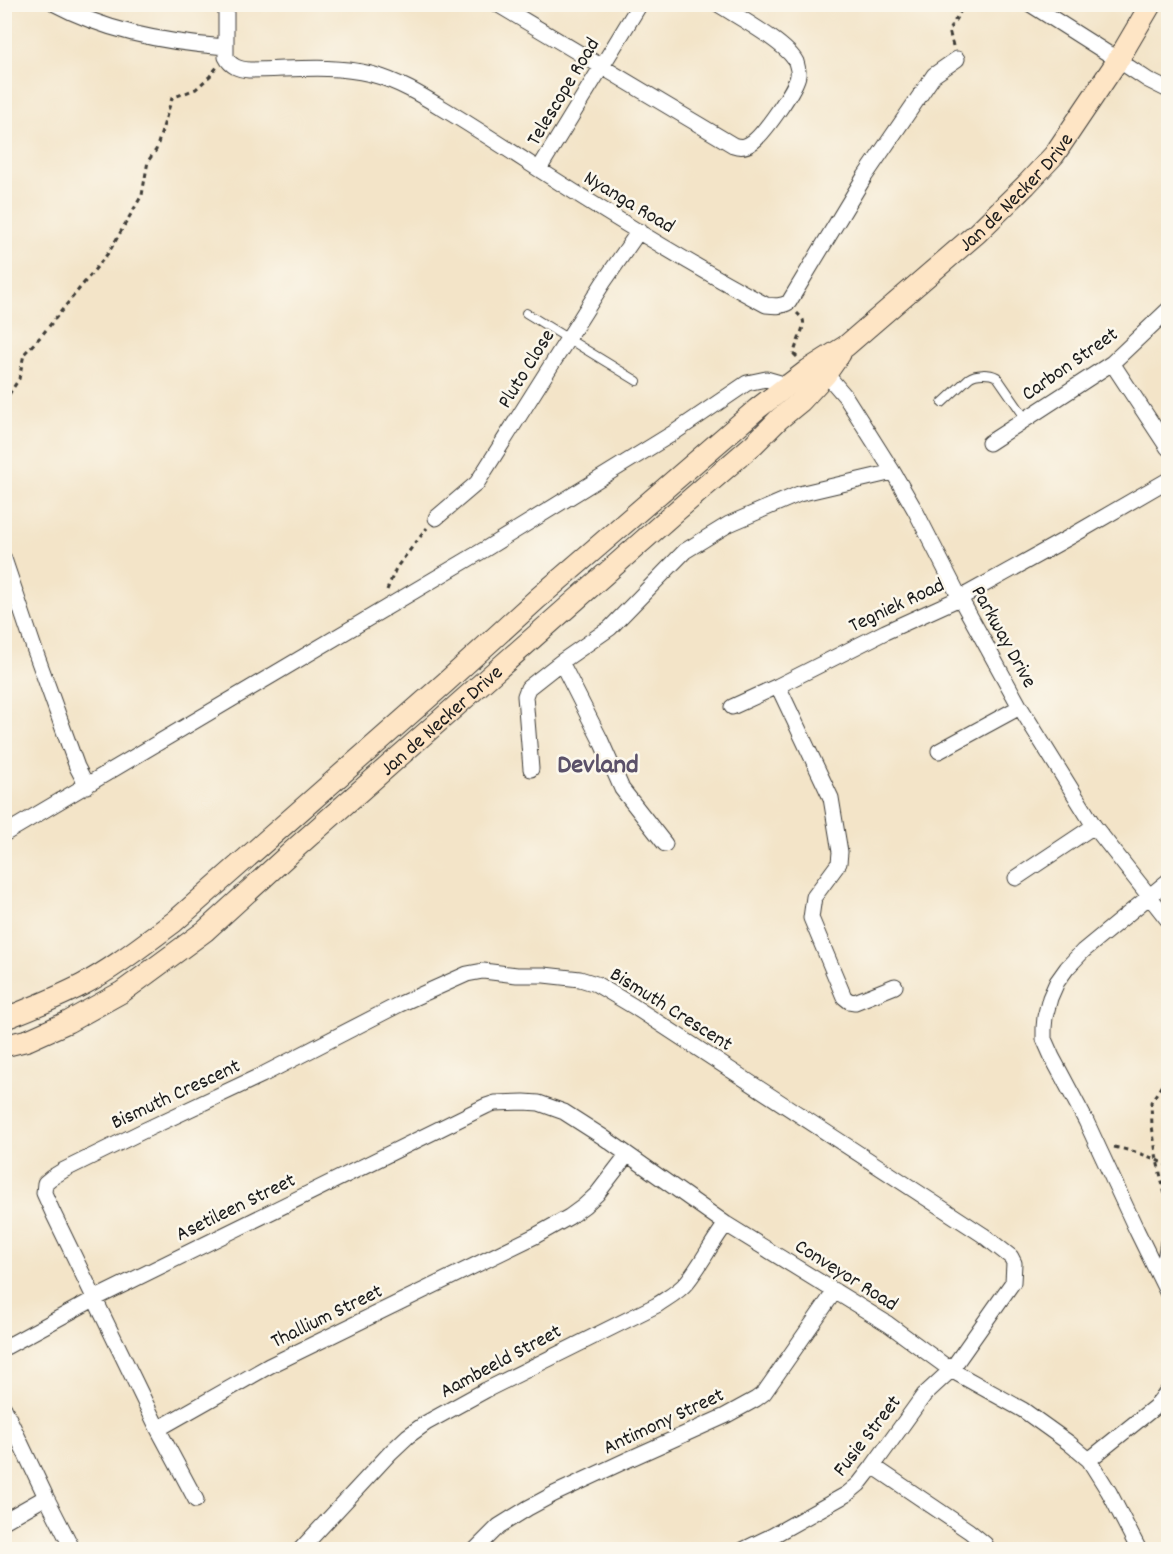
<svg xmlns="http://www.w3.org/2000/svg" width="1173" height="1554" font-family="Dekko,sans-serif">
<style>
.lines{fill:none;stroke-linecap:round;stroke-linejoin:round}
.service-casing{stroke:#3c3a36;stroke-width:10}
.minor-casing{stroke:#3c3a36;stroke-width:17}
.secondary-casing{stroke:#3c3a36;stroke-width:23}
.path{stroke:#3c3a36;stroke-width:3;stroke-dasharray:4.5 4.5;stroke-linecap:butt}
.service{stroke:#fff;stroke-width:8}
.minor{stroke:#fff;stroke-width:15}
.secondary{stroke:#fee5c5;stroke-width:21}
.labels{text-anchor:middle;stroke-width:5;stroke-linejoin:round;paint-order:stroke}
.street-label{font-size:21px;fill:#1c1c1c;stroke:#fbf7ec}
.district-label{font-size:27px;font-weight:bold;fill:#5b5169;stroke:#fbf7ec}
</style>
<rect width="100%" height="100%" fill="#fbf7ec"/>
<filter id="ink" filterUnits="userSpaceOnUse"><feTurbulence type="fractalNoise" baseFrequency=".0167" numOctaves="2"/><feDisplacementMap in="SourceGraphic" scale="12" xChannelSelector="R" yChannelSelector="G"/><feConvolveMatrix kernelMatrix="1 2 1 2 8 2 1 2 1" color-interpolation-filters="sRGB"/></filter>
<filter id="wash" filterUnits="userSpaceOnUse"><feTurbulence type="fractalNoise" baseFrequency=".008" numOctaves="4" result="noise"/><feDisplacementMap in="SourceGraphic" scale="24" xChannelSelector="R" yChannelSelector="G"/><feGaussianBlur stdDeviation="1.35" result="paint"/><feColorMatrix in="noise" values="0 0 0 0 0 0 0 0 0 0 0 0 0 0 0 0 0 1.4 0 .05"/><feComposite in="paint" operator="in"/></filter>
<g filter="url(#wash)">
<rect width="100%" height="100%" fill="#f3e4c8"/>
</g>
<g filter="url(#ink)">
<g class="lines">
<defs>
<path id="service" d="M 526,313 L 637,381
M 942,403 L 969,378 C 976,373 989,373 997,377 L 1026,419"/>
<path id="minor" d="M 55,4 C 107,32 167,43 226,47
M 226,4 L 226,57 C 231,67 239,69 249,70 C 290,70 331,64 371,74 C 398,81 421,95 444,109 C 474,127 503,146 532,165 C 608,214 686,262 766,305 C 774,306 781,307 789,302 L 865,176 L 934,75 L 957,59
M 497,4 L 733,145 C 739,147 746,147 751,143 C 762,137 797,87 798,75 C 799,71 797,66 796,62 C 787,43 736,16 718,4
M 1030,4 L 1118,60 L 1148,80 L 1168,90
M 539,169 L 640,4
M 1112,363 L 1168,448
M 821,368 L 845,396 L 893,472 L 915,510 L 960,598 L 1020,707 L 1094,826 L 1168,920
M 989,443 L 1112,363 L 1168,310
M 436,518 L 477,483 L 603,283 L 639,231
M 4,559 L 34,648 L 77,767 L 87,786
M 561,662 L 600,739 L 622,789 L 665,844
M 778,686 L 831,798 L 840,852 L 839,863 L 814,897 L 811,918 L 844,997 L 849,1001 L 855,1002 L 895,986
M 732,707 L 778,686 L 885,632 L 960,598 L 1068,538 L 1168,480
M 939,751 L 1020,707
M 531,769 L 525,696 L 528,688 L 561,662 L 610,628 L 685,551 L 729,524 L 799,494 L 893,472
M 4,834 L 487,548 L 675,432 L 747,383 L 766,379 L 787,385
M 1016,878 L 1094,826
M 1168,881 L 1083,951 L 1067,968 L 1057,982 L 1050,998 L 1045,1017 L 1044,1028 L 1044,1039 L 1052,1057 L 1086,1121 L 1137,1231 L 1168,1294
M 1162,1279 L 1168,1242
M 4,1348 L 94,1299 L 486,1106 L 495,1103 L 524,1102 L 539,1103 L 564,1112 L 603,1137 L 726,1224 L 888,1324 L 951,1370 L 1023,1410 L 1069,1443 L 1089,1460 L 1109,1492 L 1139,1550
M 4,1408 L 46,1497 L 73,1550
M 158,1429 L 269,1366 L 535,1236 L 569,1217 L 584,1206 L 597,1194 L 627,1155
M 1089,1460 L 1155,1407 L 1168,1391
M 873,1466 L 969,1531 L 985,1544 L 988,1550
M 196,1500 L 158,1429 L 53,1213 L 44,1193 L 45,1183 L 51,1178 L 64,1170 L 141,1132 L 262,1075 L 398,1005 L 467,974 L 483,971 L 517,975 L 544,975 L 580,979 L 596,984 L 633,1006 L 983,1235 L 1011,1257 L 1014,1263 L 1013,1282 L 951,1370 L 924,1395 L 873,1466 L 859,1484 L 847,1494 L 772,1536 L 743,1550
M 4,1521 L 46,1497
M 300,1550 L 391,1452 L 408,1436 L 426,1423 L 486,1390 L 657,1305 C 667,1298 679,1292 687,1282 C 701,1265 712,1242 726,1224
M 475,1550 L 499,1526 L 528,1508 L 554,1494 L 627,1460 L 725,1416 L 756,1399 L 764,1393 L 835,1291"/>
<g id="secondary">
<path id="s1" d="M 4,1019 C 31,1008 57,998 82,985 C 114,968 144,944 174,922 L 446,682 L 537,599 L 757,409 L 808,370 L 846,346 L 977,233 L 1026,185 L 1054,155 L 1118,60 L 1151,4"/>
<path id="s2" d="M 4,1046 L 28,1040 L 68,1022 L 122,992 L 205,931 L 298,846 L 673,514 L 754,444 L 779,419 L 801,401 L 826,374 L 840,354"/>
</g>
</defs>
<use href="#service" class="service-casing"/>
<use href="#minor" class="minor-casing"/>
<use href="#secondary" class="secondary-casing"/>
<path class="path" d="M 953,46 L 949,30 L 965,4
M 797,357 L 794,354 C 795,345 806,326 803,320 C 803,319 798,314 797,313
M 4,402 L 19,379 L 24,354 L 42,335 L 109,252 L 142,195 L 148,161 L 156,150 L 172,98 L 196,89 L 210,76 L 217,67
M 387,590 L 396,568 L 427,528
M 1168,1069 L 1164,1082 L 1151,1102 L 1152,1126 L 1157,1160 L 1168,1208
M 1114,1147 C 1134,1151 1151,1156 1168,1166"/>
<use href="#service" class="service"/>
<use href="#minor" class="minor"/>
<use href="#secondary" class="secondary"/>
</g>
</g>
<g class="labels">
<g class="street-label">
<text transform="translate(562 91) rotate(-59)" y="7">Telescope Road</text>
<text dy="7" stroke="none"><textPath href="#s1" startOffset="1312">Jan de Necker Drive</textPath></text>
<text transform="translate(630 201) rotate(31)" y="7">Nyanga Road</text>
<text transform="translate(1069 363) rotate(-35)" y="7">Carbon Street</text>
<text transform="translate(525 368) rotate(-58)" y="7">Pluto Close</text>
<text transform="translate(896 604) rotate(-25)" y="7">Tegniek Road</text>
<text transform="translate(1005 636) rotate(61)" y="7">Parkway Drive</text>
<text dy="7" stroke="none"><textPath href="#s2" startOffset="550">Jan de Necker Drive</textPath></text>
<text transform="translate(672 1008) rotate(32)" y="7">Bismuth Crescent</text>
<text transform="translate(175 1093) rotate(-25)" y="7">Bismuth Crescent</text>
<text transform="translate(235 1206) rotate(-26)" y="7">Asetileen Street</text>
<text transform="translate(847 1274) rotate(32)" y="7">Conveyor Road</text>
<text transform="translate(326 1315) rotate(-26)" y="7">Thallium Street</text>
<text transform="translate(500 1360) rotate(-28)" y="7">Aambeeld Street</text>
<text transform="translate(663 1420) rotate(-25)" y="7">Antimony Street</text>
<text transform="translate(866 1435) rotate(-52)" y="7">Fusie Street</text>
</g>
<g class="district-label">
<text x="598" y="772">Devland</text>
</g>
</g>
<rect width="1173" height="1554" fill="none" stroke="#fbf7ec" stroke-width="24"/>
</svg>
